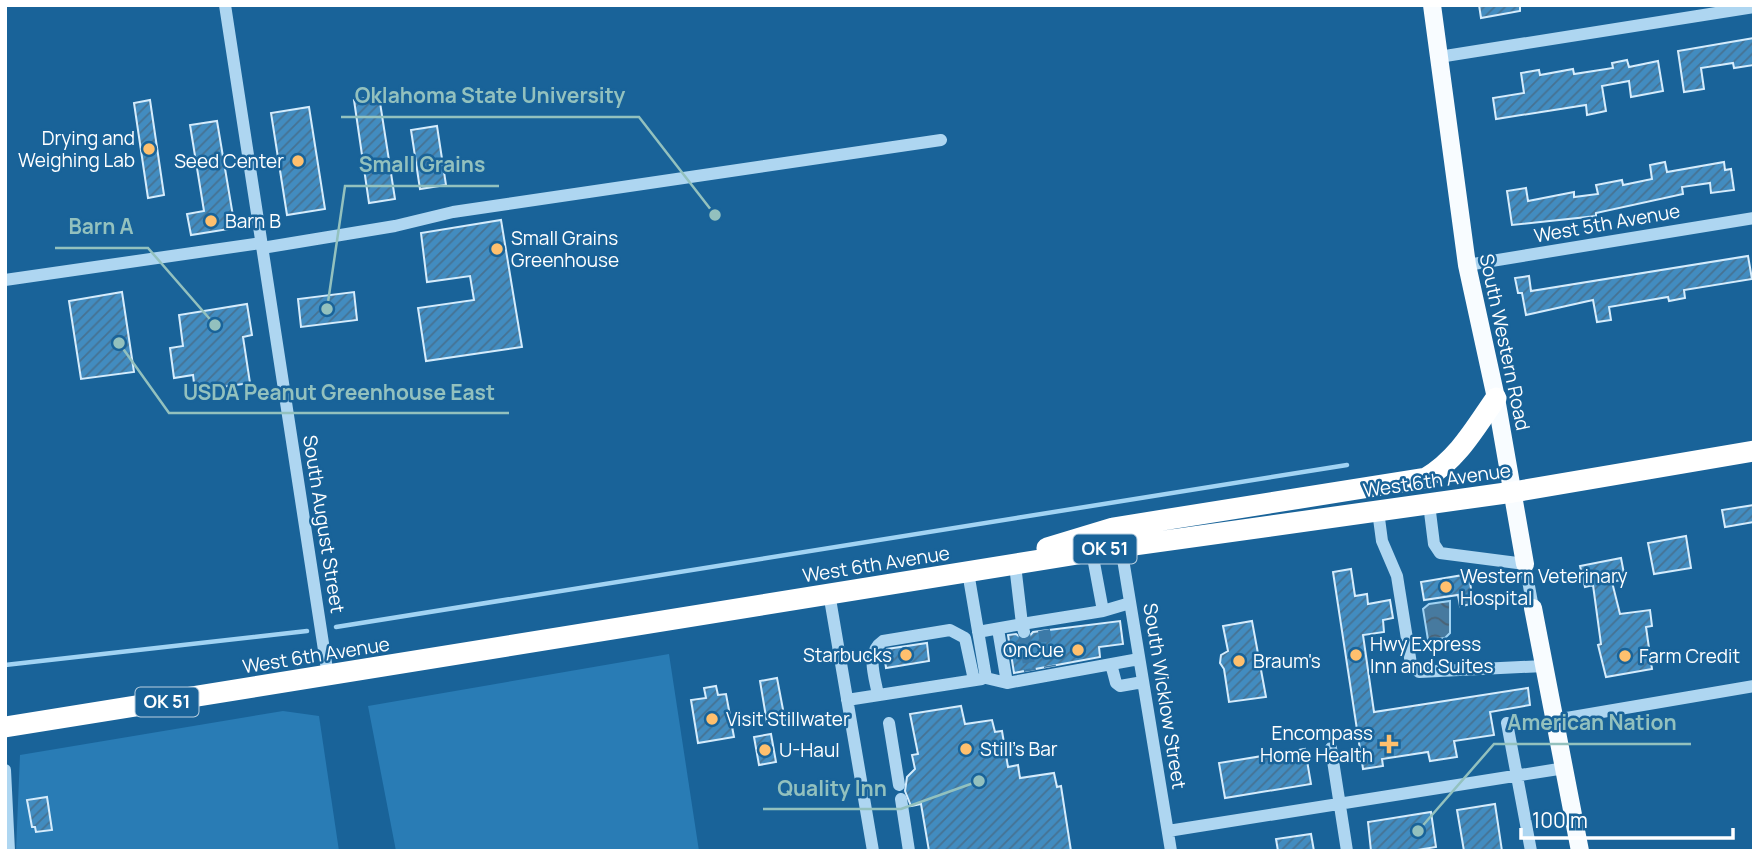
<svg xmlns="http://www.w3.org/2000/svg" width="1759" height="856" font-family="Manrope,sans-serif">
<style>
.green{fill:#297cb5}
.water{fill:url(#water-waves);stroke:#a1d3f3;stroke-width:2}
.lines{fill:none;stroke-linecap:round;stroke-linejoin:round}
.stream{stroke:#a1d3f3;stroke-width:4.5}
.building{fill:url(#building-hatch);stroke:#d5ecfc;stroke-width:2}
.minor-tunnel{stroke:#3c7aa8;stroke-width:12;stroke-dasharray:12 6;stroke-linecap:butt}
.minor{stroke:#aed6f1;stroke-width:12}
.major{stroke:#f8fcff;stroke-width:18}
.highway{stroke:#fff;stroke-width:21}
.poi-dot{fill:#ffc06e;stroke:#196399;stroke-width:2.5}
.labels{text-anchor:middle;stroke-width:5;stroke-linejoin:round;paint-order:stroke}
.shield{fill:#196399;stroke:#bad0e0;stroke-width:2}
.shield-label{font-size:18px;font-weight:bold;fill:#fff}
.poi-label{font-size:19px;fill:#fff;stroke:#196399;text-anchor:start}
.street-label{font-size:19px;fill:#fff;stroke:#196399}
.leader{fill:none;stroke:#93c1be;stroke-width:2.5}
.callout-dot{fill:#93c1be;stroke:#196399;stroke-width:2.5}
.callout-label{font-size:21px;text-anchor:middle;font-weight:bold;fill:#93c1be;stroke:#196399;stroke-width:5;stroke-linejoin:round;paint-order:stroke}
</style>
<defs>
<pattern id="water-waves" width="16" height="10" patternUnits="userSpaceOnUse" patternTransform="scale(1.75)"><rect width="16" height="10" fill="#477a9f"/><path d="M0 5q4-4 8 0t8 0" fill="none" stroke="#4a6376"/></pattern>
<pattern id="building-hatch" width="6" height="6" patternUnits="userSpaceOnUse" patternTransform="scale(1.75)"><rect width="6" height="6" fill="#428cc0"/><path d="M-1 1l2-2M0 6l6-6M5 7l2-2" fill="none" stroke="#467292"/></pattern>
</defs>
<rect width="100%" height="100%" fill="#196399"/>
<path class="green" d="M 669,654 L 699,851 L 396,851 L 368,706 Z
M 283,711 L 319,716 L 339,851 L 16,851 L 20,755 Z"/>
<path class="water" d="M 1450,601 L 1450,633 L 1445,638 L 1428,640 L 1423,609 L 1429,604 Z"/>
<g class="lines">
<path class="stream" d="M 336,627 L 1347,465
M 5,665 L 307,631"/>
</g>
<path class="building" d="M 1479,5 L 1520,5 L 1520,11 L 1481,18 Z
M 1754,38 L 1754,65 L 1734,68 L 1733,63 L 1701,68 L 1704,89 L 1684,92 L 1678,51 Z
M 1627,60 L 1629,67 L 1658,61 L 1663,91 L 1631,97 L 1629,81 L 1602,86 L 1606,111 L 1587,115 L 1586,105 L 1496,119 L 1493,98 L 1524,93 L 1521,73 L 1539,70 L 1540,75 L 1573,69 L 1574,74 L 1613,68 L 1612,63 Z
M 379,96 L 395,199 L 369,203 L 354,100 Z
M 150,100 L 164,195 L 148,198 L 134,103 Z
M 309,107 L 325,209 L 287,215 L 271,113 Z
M 217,121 L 235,228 L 191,235 L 187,214 L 204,211 L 190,125 Z
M 437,126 L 446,185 L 420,189 L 411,130 Z
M 1665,162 L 1667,172 L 1724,162 L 1725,170 L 1731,169 L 1734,190 L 1711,193 L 1710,183 L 1682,187 L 1683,194 L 1596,213 L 1596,216 L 1512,225 L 1507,191 L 1526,188 L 1528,201 L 1574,192 L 1574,197 L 1598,194 L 1596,185 L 1622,180 L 1623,185 L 1652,179 L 1650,165 Z
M 501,220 L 522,347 L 426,361 L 418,308 L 474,300 L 470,276 L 427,282 L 421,233 Z
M 1748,256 L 1752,279 L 1684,290 L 1685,298 L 1669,301 L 1668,297 L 1609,307 L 1611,320 L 1597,322 L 1593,300 L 1526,315 L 1522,293 L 1518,293 L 1515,278 L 1529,276 L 1531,291 Z
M 122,292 L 134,372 L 81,379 L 69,301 Z
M 354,292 L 357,320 L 301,327 L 298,299 Z
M 247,304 L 252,335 L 243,337 L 250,383 L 195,391 L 193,375 L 174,378 L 170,348 L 183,346 L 179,315 Z
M 1754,505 L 1754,522 L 1725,527 L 1722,510 Z
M 1686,536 L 1691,568 L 1654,574 L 1648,543 Z
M 1621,558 L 1625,579 L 1612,582 L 1620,614 L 1650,610 L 1652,626 L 1646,627 L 1652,669 L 1606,677 L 1598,645 L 1601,644 L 1593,585 L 1585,587 L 1580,566 Z
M 1351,569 L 1355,596 L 1367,594 L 1368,604 L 1390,600 L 1393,618 L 1383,620 L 1384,632 L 1363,635 L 1374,712 L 1528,688 L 1530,705 L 1490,712 L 1494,735 L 1454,741 L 1457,757 L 1430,761 L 1428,752 L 1382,759 L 1383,766 L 1363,769 L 1333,572 Z
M 1469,574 L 1473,604 L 1460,606 L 1458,595 L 1424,600 L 1421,582 Z
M 1120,621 L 1123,644 L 1099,647 L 1100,657 L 1014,673 L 1008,635 L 1016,634 L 1025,641 L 1033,632 Z
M 1252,621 L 1266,697 L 1229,702 L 1224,669 L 1220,663 L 1221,655 L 1228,651 L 1223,626 Z
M 927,643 L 929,661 L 886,668 L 884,653 L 887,649 Z
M 777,678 L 785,720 L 767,723 L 760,681 Z
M 716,686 L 718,695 L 726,694 L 734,737 L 698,743 L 691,700 L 706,698 L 704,688 Z
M 961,706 L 965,724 L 992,720 L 995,732 L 1002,731 L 1008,767 L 1018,765 L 1020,778 L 1054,773 L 1057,787 L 1061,786 L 1071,851 L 929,851 L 921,804 L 911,806 L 905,791 L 907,777 L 915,769 L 912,755 L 918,754 L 910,714 Z
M 771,734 L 776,762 L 759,765 L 754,737 Z
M 1305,749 L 1311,784 L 1225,798 L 1219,763 Z
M 47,797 L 52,830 L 36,832 L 35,827 L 32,827 L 27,800 Z
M 1495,804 L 1502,851 L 1464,851 L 1457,810 Z
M 1431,812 L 1436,847 L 1411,851 L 1371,851 L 1368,822 Z
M 1311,834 L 1314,851 L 1278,851 L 1276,839 Z"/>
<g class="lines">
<path class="minor-tunnel" d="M 1044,630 L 1050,667
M 1024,633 L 1030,671"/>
<path class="minor" d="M 225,5 L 328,676
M 1439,57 L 1754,7
M 262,248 L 395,226 L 453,212 L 941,140
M 1467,265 L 1754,218
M 5,280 L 261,243
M 1429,504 L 1434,544 L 1440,553 L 1525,564 L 1533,608
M 1378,511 L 1382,541 L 1397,576 L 1411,664 L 1419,672 L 1544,666
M 1121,547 L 1171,851
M 1015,565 L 1022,624 L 1103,611 L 1092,552
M 968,572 L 986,678 L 1007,683 L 1139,659
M 829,593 L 873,851
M 1103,611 L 1130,603
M 998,629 L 1007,683
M 978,632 L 1022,624 L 1024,632
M 1111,664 L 1116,683 L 1120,686 L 1143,682
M 878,695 C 875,677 865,653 883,641 L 950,630 L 965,638 L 974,680
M 847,700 L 982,679
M 1555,720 L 1754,686
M 889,723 L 899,785
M 1507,723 L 1531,851
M 1331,748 L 1347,851
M 5,770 L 9,851
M 901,799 L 909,851
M 1168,831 L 1565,768"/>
<path class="major" d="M 1432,5 L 1467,265 L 1496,398 L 1525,564
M 1533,608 L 1580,851"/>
<path class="highway" d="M 1047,548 L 1113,528 L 1426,478 C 1458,459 1475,428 1496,398
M 5,727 L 1121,547 L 1513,492 L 1754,451"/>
</g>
<g class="poi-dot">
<circle cx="149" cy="149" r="7"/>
<circle cx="298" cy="161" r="7"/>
<circle cx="211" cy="221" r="7"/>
<circle cx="497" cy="249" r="7"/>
<circle cx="1446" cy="587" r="7"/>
<circle cx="1078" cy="650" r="7"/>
<circle cx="906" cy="655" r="7"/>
<circle cx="1356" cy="655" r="7"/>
<circle cx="1625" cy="656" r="7"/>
<circle cx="1239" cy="661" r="7"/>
<circle cx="712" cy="719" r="7"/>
<path d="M1385.5 733.5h7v7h7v7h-7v7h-7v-7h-7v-7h7z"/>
<circle cx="966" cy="749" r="7"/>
<circle cx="765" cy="750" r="7"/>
</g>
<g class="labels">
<g class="shield">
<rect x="1073.5" y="534.5" width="63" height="29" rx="5"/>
<rect x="135.5" y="687.5" width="63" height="29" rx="5"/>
</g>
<g class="shield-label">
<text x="1105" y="555">OK 51</text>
<text x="167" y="708">OK 51</text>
</g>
<g class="poi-label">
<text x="135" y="145" text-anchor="end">Drying and<tspan x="135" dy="22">Weighing Lab</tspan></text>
<text x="284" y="168" text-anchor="end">Seed Center</text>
<text x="225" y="228">Barn B</text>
<text x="511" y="245">Small Grains<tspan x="511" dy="22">Greenhouse</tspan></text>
<text x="1460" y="583">Western Veterinary<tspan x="1460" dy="22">Hospital</tspan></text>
<text x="1370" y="651">Hwy Express<tspan x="1370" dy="22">Inn and Suites</tspan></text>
<text x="1064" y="657" text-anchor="end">OnCue</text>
<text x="892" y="662" text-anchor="end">Starbucks</text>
<text x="1639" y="663">Farm Credit</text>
<text x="1253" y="668">Braum's</text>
<text x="726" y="726">Visit Stillwater</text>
<text x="1373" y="740" text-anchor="end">Encompass<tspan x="1373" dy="22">Home Health</tspan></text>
<text x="980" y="756">Still's Bar</text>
<text x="779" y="757">U-Haul</text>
</g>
<g class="street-label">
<text transform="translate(1607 223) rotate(-10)" y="7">West 5th Avenue</text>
<text transform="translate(1505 342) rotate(78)" y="7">South Western Road</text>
<text transform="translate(1437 480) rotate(-8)" y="7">West 6th Avenue</text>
<text transform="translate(324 524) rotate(81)" y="7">South August Street</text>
<text transform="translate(876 564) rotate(-9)" y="7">West 6th Avenue</text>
<text transform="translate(316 655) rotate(-9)" y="7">West 6th Avenue</text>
<text transform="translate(1165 696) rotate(81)" y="7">South Wicklow Street</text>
</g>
</g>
<path class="leader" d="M715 215L639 117H341M327 309L345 186H499M215 325L148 248H55M119 343L169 413H509M1418 831L1494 744H1691M979 781L901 809H763"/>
<g class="callout-dot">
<circle cx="715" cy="215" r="7"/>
<circle cx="327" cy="309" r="7"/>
<circle cx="215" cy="325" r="7"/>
<circle cx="119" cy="343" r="7"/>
<circle cx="1418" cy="831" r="7"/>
<circle cx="979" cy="781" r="7"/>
</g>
<g class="callout-label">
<text x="490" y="103">Oklahoma State University</text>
<text x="422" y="172">Small Grains</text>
<text x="101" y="234">Barn A</text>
<text x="339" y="400">USDA Peanut Greenhouse East</text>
<text x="1592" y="730">American Nation</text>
<text x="832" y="796">Quality Inn</text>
</g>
<rect width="1759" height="856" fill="none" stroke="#ffffff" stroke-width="14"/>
<path d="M1521 828v10h212v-10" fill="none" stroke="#ffffff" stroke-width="3.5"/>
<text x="1532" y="828" font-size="21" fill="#ffffff" stroke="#196399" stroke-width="5" paint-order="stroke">100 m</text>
</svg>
